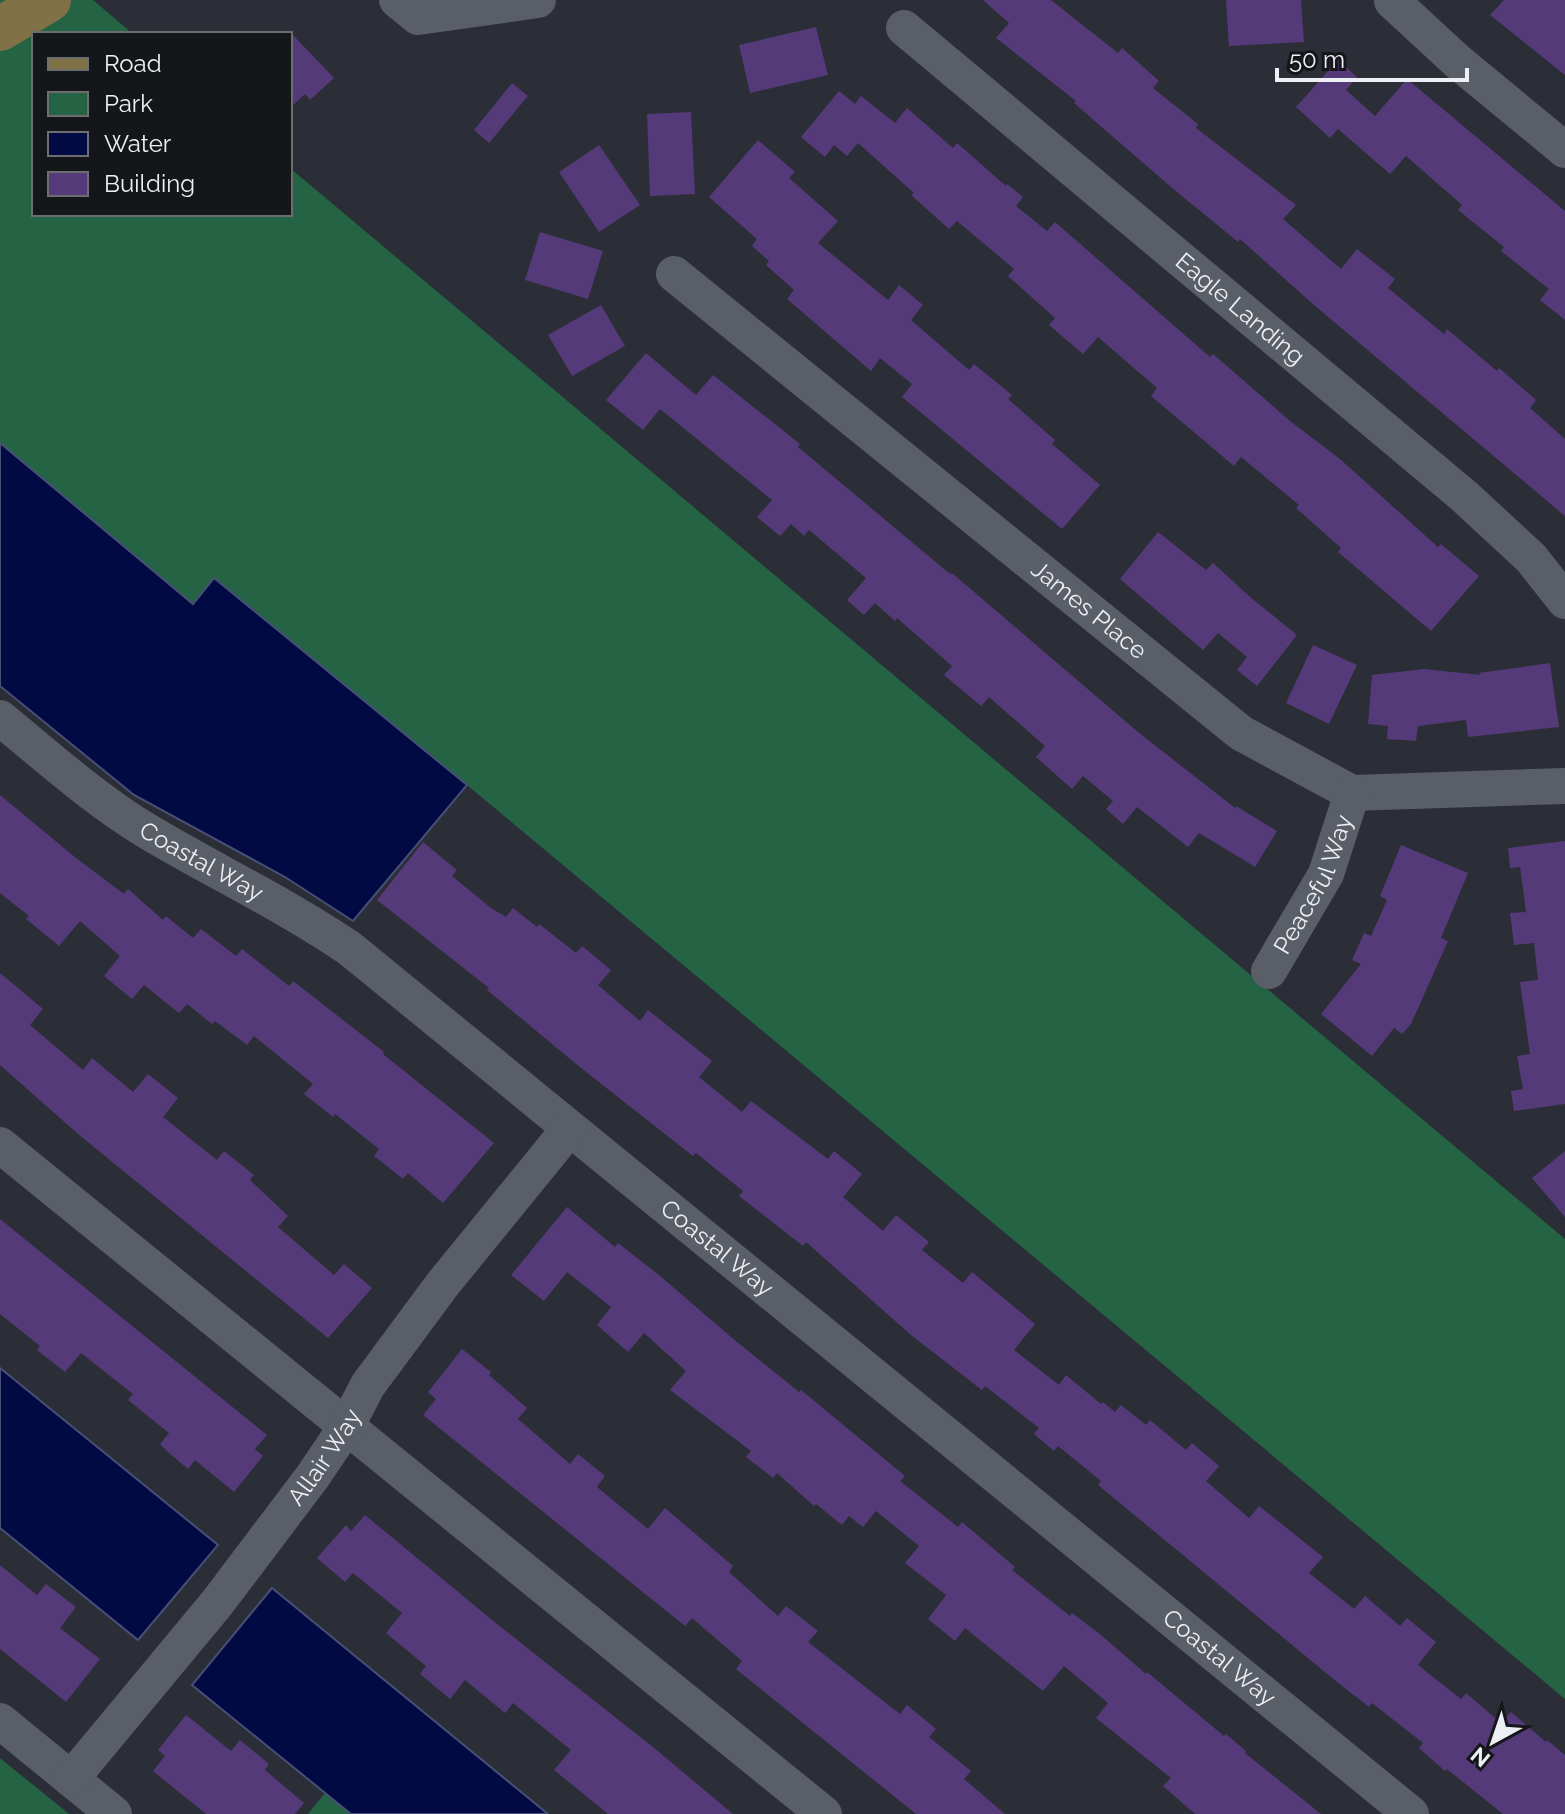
<svg xmlns="http://www.w3.org/2000/svg" width="1565" height="1814" font-family="Raleway,sans-serif">
<style>
.green{fill:#246344}
.water{fill:#010a42;stroke:#484f77;stroke-width:2}
.building{fill:#553a79}
.lines{fill:none;stroke-linecap:round;stroke-linejoin:round}
.minor{stroke:#5a5e67;stroke-width:36}
.major{stroke:#807147;stroke-width:44}
.labels{text-anchor:middle;stroke-width:7;stroke-linejoin:round;paint-order:stroke}
.street-label{font-size:24px;fill:#eceff4;stroke:#15161a}
</style>
<rect width="100%" height="100%" fill="#2b2e36"/>
<path class="green" d="M 0,0 L 93,0 L 133,34 L 34,34 L 34,214 L 290,214 L 290,168 L 1565,1239 L 1565,1699 L 467,785 L 215,578 L 193,604 L 0,443 Z
M 0,1758 L 69,1814 L 0,1814 Z
M 325,1793 L 351,1814 L 308,1814 Z"/>
<path class="water" d="M 0,443 L 193,604 L 214,578 L 467,785 L 353,921 L 285,877 L 134,795 L 0,686 Z
M 0,1368 L 218,1545 L 138,1640 L 0,1528 Z
M 272,1588 L 548,1814 L 351,1814 L 192,1685 Z"/>
<path class="building" d="M 983,0 L 1051,0 L 1118,53 L 1122,48 L 1159,81 L 1153,88 L 1198,124 L 1196,128 L 1296,205 L 1283,219 L 1341,269 L 1357,249 L 1395,279 L 1388,288 L 1444,334 L 1447,329 L 1497,371 L 1499,368 L 1536,400 L 1530,408 L 1565,439 L 1565,516 L 1314,305 L 1240,239 L 1238,242 L 1171,187 L 1074,103 L 1076,101 L 996,38 L 1009,23 Z
M 1226,0 L 1301,0 L 1304,42 L 1229,46 Z
M 1504,0 L 1565,0 L 1565,75 L 1490,15 Z
M 816,27 L 828,75 L 750,93 L 739,45 Z
M 290,32 L 334,78 L 310,100 L 305,94 L 290,108 Z
M 1338,60 L 1357,77 L 1346,90 L 1375,116 L 1407,79 L 1565,211 L 1565,320 L 1540,300 L 1549,289 L 1501,251 L 1504,247 L 1458,210 L 1462,205 L 1406,156 L 1390,174 L 1338,129 L 1330,138 L 1296,107 Z
M 512,83 L 528,96 L 489,143 L 474,130 Z
M 839,91 L 855,104 L 861,96 L 895,123 L 907,108 L 953,148 L 957,143 L 1006,186 L 1007,184 L 1023,197 L 1016,206 L 1047,231 L 1055,222 L 1210,357 L 1213,354 L 1290,421 L 1340,459 L 1438,547 L 1441,544 L 1479,576 L 1431,631 L 1338,552 L 1341,548 L 1296,508 L 1299,505 L 1241,457 L 1234,466 L 1151,396 L 1157,388 L 1098,337 L 1083,354 L 1049,325 L 1055,318 L 1008,276 L 1014,269 L 957,221 L 949,229 L 911,195 L 914,193 L 858,143 L 847,156 L 834,145 L 825,157 L 801,137 Z
M 691,112 L 695,194 L 650,196 L 647,114 Z
M 758,140 L 795,172 L 789,178 L 838,221 L 818,243 L 888,300 L 899,285 L 923,305 L 911,320 L 969,370 L 974,364 L 1012,395 L 1008,399 L 1055,440 L 1052,444 L 1100,485 L 1062,529 L 902,397 L 912,384 L 880,358 L 871,371 L 787,299 L 794,290 L 766,265 L 769,261 L 752,246 L 757,239 L 709,197 Z
M 599,145 L 640,205 L 599,232 L 559,172 Z
M 540,232 L 603,251 L 588,299 L 525,280 Z
M 601,305 L 625,346 L 572,376 L 548,335 Z
M 646,353 L 696,395 L 713,375 L 800,444 L 798,447 L 950,574 L 952,573 L 1138,732 L 1235,808 L 1236,806 L 1277,831 L 1255,867 L 1199,833 L 1188,847 L 1137,807 L 1123,824 L 1106,809 L 1113,801 L 1083,776 L 1072,789 L 1036,757 L 1045,746 L 989,697 L 981,706 L 944,675 L 952,666 L 897,618 L 895,621 L 875,603 L 864,615 L 847,600 L 866,578 L 809,530 L 804,536 L 791,524 L 780,536 L 757,517 L 772,500 L 660,409 L 643,430 L 606,400 Z
M 1158,532 L 1206,570 L 1213,563 L 1249,596 L 1297,635 L 1257,686 L 1237,670 L 1247,657 L 1218,633 L 1203,650 L 1120,579 Z
M 1313,645 L 1357,665 L 1329,724 L 1286,703 Z
M 1550,663 L 1559,727 L 1468,737 L 1466,720 L 1418,726 L 1416,741 L 1387,739 L 1388,726 L 1368,724 L 1372,675 L 1424,669 L 1481,675 L 1479,673 Z
M 0,795 L 76,858 L 124,894 L 128,889 L 163,920 L 166,916 L 193,938 L 201,929 L 236,956 L 242,949 L 289,986 L 293,981 L 384,1052 L 383,1054 L 494,1143 L 443,1203 L 408,1173 L 403,1179 L 374,1156 L 379,1149 L 335,1114 L 333,1117 L 304,1094 L 313,1084 L 254,1036 L 247,1045 L 215,1021 L 212,1024 L 187,1004 L 179,1013 L 144,985 L 132,999 L 104,976 L 120,956 L 80,921 L 59,946 L 26,919 L 29,916 L 0,893 Z
M 1565,841 L 1565,1104 L 1514,1111 L 1511,1091 L 1523,1089 L 1517,1056 L 1530,1054 L 1520,982 L 1538,980 L 1534,943 L 1514,945 L 1510,913 L 1526,912 L 1520,867 L 1510,868 L 1508,848 Z
M 423,842 L 457,870 L 452,876 L 491,908 L 506,917 L 513,908 L 537,927 L 539,924 L 576,953 L 582,946 L 611,970 L 598,985 L 640,1021 L 648,1010 L 712,1061 L 699,1077 L 742,1112 L 751,1101 L 828,1159 L 834,1151 L 862,1174 L 843,1197 L 883,1231 L 896,1215 L 929,1242 L 922,1250 L 963,1283 L 972,1272 L 1035,1324 L 1014,1350 L 1059,1385 L 1066,1375 L 1101,1404 L 1103,1402 L 1115,1412 L 1121,1405 L 1146,1425 L 1150,1420 L 1186,1450 L 1192,1443 L 1219,1466 L 1206,1481 L 1249,1518 L 1259,1506 L 1323,1557 L 1309,1573 L 1354,1609 L 1365,1596 L 1400,1626 L 1407,1618 L 1436,1642 L 1418,1665 L 1461,1699 L 1466,1693 L 1501,1723 L 1511,1712 L 1546,1742 L 1547,1740 L 1565,1755 L 1565,1814 L 1503,1814 L 1447,1769 L 1445,1771 L 1419,1748 L 1423,1743 L 1372,1703 L 1369,1707 L 1337,1682 L 1098,1485 L 1101,1481 L 1058,1446 L 1054,1451 L 1034,1434 L 1039,1428 L 985,1386 L 982,1390 L 911,1335 L 806,1242 L 803,1246 L 739,1196 L 743,1191 L 696,1153 L 693,1156 L 581,1068 L 487,990 L 489,988 L 377,900 Z
M 1401,845 L 1468,873 L 1441,938 L 1448,941 L 1411,1024 L 1402,1034 L 1394,1028 L 1372,1056 L 1321,1014 L 1361,964 L 1352,960 L 1364,933 L 1371,936 L 1387,900 L 1380,896 Z
M 0,973 L 43,1009 L 30,1025 L 83,1070 L 92,1058 L 133,1092 L 148,1074 L 178,1098 L 163,1117 L 217,1160 L 224,1151 L 254,1175 L 250,1180 L 288,1216 L 278,1227 L 334,1275 L 344,1264 L 372,1288 L 328,1338 L 78,1134 L 0,1065 Z
M 1565,1151 L 1565,1217 L 1532,1178 Z
M 567,1207 L 615,1247 L 618,1243 L 659,1275 L 731,1337 L 799,1392 L 801,1390 L 905,1476 L 900,1481 L 958,1527 L 962,1522 L 1015,1567 L 1012,1570 L 1070,1616 L 1072,1613 L 1101,1635 L 1146,1674 L 1147,1672 L 1224,1736 L 1226,1734 L 1246,1751 L 1245,1753 L 1321,1814 L 1195,1814 L 1163,1786 L 1171,1778 L 1096,1718 L 1108,1703 L 1064,1666 L 1043,1691 L 965,1628 L 955,1641 L 928,1619 L 946,1595 L 905,1563 L 919,1546 L 876,1511 L 863,1527 L 849,1516 L 842,1525 L 816,1504 L 814,1506 L 777,1473 L 773,1478 L 746,1457 L 751,1451 L 670,1390 L 686,1371 L 644,1333 L 628,1352 L 597,1325 L 611,1307 L 567,1272 L 544,1301 L 511,1275 Z
M 0,1219 L 267,1435 L 255,1449 L 263,1456 L 234,1492 L 195,1460 L 188,1469 L 169,1453 L 160,1444 L 169,1433 L 128,1400 L 133,1394 L 81,1353 L 65,1372 L 37,1350 L 40,1346 L 0,1314 Z
M 462,1349 L 491,1372 L 489,1375 L 527,1408 L 518,1419 L 570,1464 L 578,1454 L 605,1476 L 597,1487 L 648,1529 L 665,1508 L 733,1566 L 729,1572 L 778,1616 L 786,1606 L 818,1631 L 808,1642 L 900,1714 L 907,1705 L 936,1729 L 929,1737 L 971,1771 L 964,1779 L 1005,1814 L 916,1814 L 736,1669 L 742,1661 L 692,1618 L 685,1626 L 423,1415 L 436,1399 L 428,1392 Z
M 365,1515 L 497,1624 L 653,1747 L 733,1814 L 608,1814 L 554,1770 L 571,1750 L 513,1703 L 505,1713 L 465,1680 L 450,1699 L 420,1674 L 426,1666 L 386,1633 L 402,1613 L 353,1573 L 345,1582 L 317,1558 L 346,1525 L 351,1531 Z
M 0,1565 L 37,1595 L 46,1584 L 76,1607 L 60,1628 L 100,1659 L 66,1702 L 0,1649 Z
M 186,1715 L 231,1751 L 240,1740 L 269,1764 L 265,1770 L 304,1803 L 295,1814 L 206,1814 L 153,1771 L 165,1756 L 158,1750 Z"/>
<g class="lines">
<g class="minor">
<path d="M 397,0 L 418,17 L 538,0"/>
<path d="M 1392,1 L 1457,61 L 1565,150"/>
<path id="s1" d="M 904,28 L 1464,496 L 1531,558 L 1565,601"/>
<path id="s2" d="M 674,274 L 1241,733 L 1352,793 L 1565,786"/>
<path id="s3" d="M 0,718 C 48,757 94,799 147,831 C 214,871 284,904 349,948 L 1411,1814"/>
<path id="s4" d="M 1269,971 L 1326,874 L 1352,793"/>
<path d="M 0,1145 L 824,1814"/>
<path d="M 0,1721 L 114,1814"/>
<path id="s5" d="M 71,1779 L 217,1603 L 313,1476 L 346,1427 L 368,1385 L 442,1285 L 569,1129"/>
</g>
<path class="major" d="M 0,29 L 49,0"/>
</g>
<g class="labels">
<g class="street-label">
<text dy="8" stroke="none"><textPath href="#s1" startOffset="438">Eagle Landing</textPath></text>
<text dy="8" stroke="none"><textPath href="#s2" startOffset="534">James Place</textPath></text>
<text dy="8" stroke="none"><textPath href="#s3" startOffset="248">Coastal Way</textPath></text>
<text dy="8" stroke="none"><textPath href="#s4" startOffset="98">Peaceful Way</textPath></text>
<text dy="8" stroke="none"><textPath href="#s3" startOffset="894">Coastal Way</textPath></text>
<text dy="8" stroke="none"><textPath href="#s5" startOffset="410">Allair Way</textPath></text>
<text dy="8" stroke="none"><textPath href="#s3" startOffset="1542">Coastal Way</textPath></text>
</g>
</g>
<rect x="32" y="32" width="260" height="184" fill="#15161a" stroke="#6b6d71" stroke-width="2"/>
<rect x="48" y="58" width="40" height="12" fill="#807147" stroke="#6b6d71" stroke-width="2"/>
<text x="104" y="72" font-size="24" fill="#eceff4">Road</text>
<rect x="48" y="92" width="40" height="24" fill="#246344" stroke="#6b6d71" stroke-width="2"/>
<text x="104" y="112" font-size="24" fill="#eceff4">Park</text>
<rect x="48" y="132" width="40" height="24" fill="#010a42" stroke="#6b6d71" stroke-width="2"/>
<text x="104" y="152" font-size="24" fill="#eceff4">Water</text>
<rect x="48" y="172" width="40" height="24" fill="#553a79" stroke="#6b6d71" stroke-width="2"/>
<text x="104" y="192" font-size="24" fill="#eceff4">Building</text>
<g transform="translate(1493 1742) rotate(220)" stroke="#15161a" stroke-width="6" paint-order="stroke">
<path d="M0-6L14 30L0 20L-14 30Z" fill="#eceff4"/>
<text y="-12" font-size="22" font-weight="bold" text-anchor="middle" fill="#eceff4">N</text>
</g>
<path d="M1277 68v12h190v-12" fill="none" stroke="#eceff4" stroke-width="4"/>
<text x="1289" y="68" font-size="24" fill="#eceff4" stroke="#15161a" stroke-width="6" paint-order="stroke">50 m</text>
</svg>
